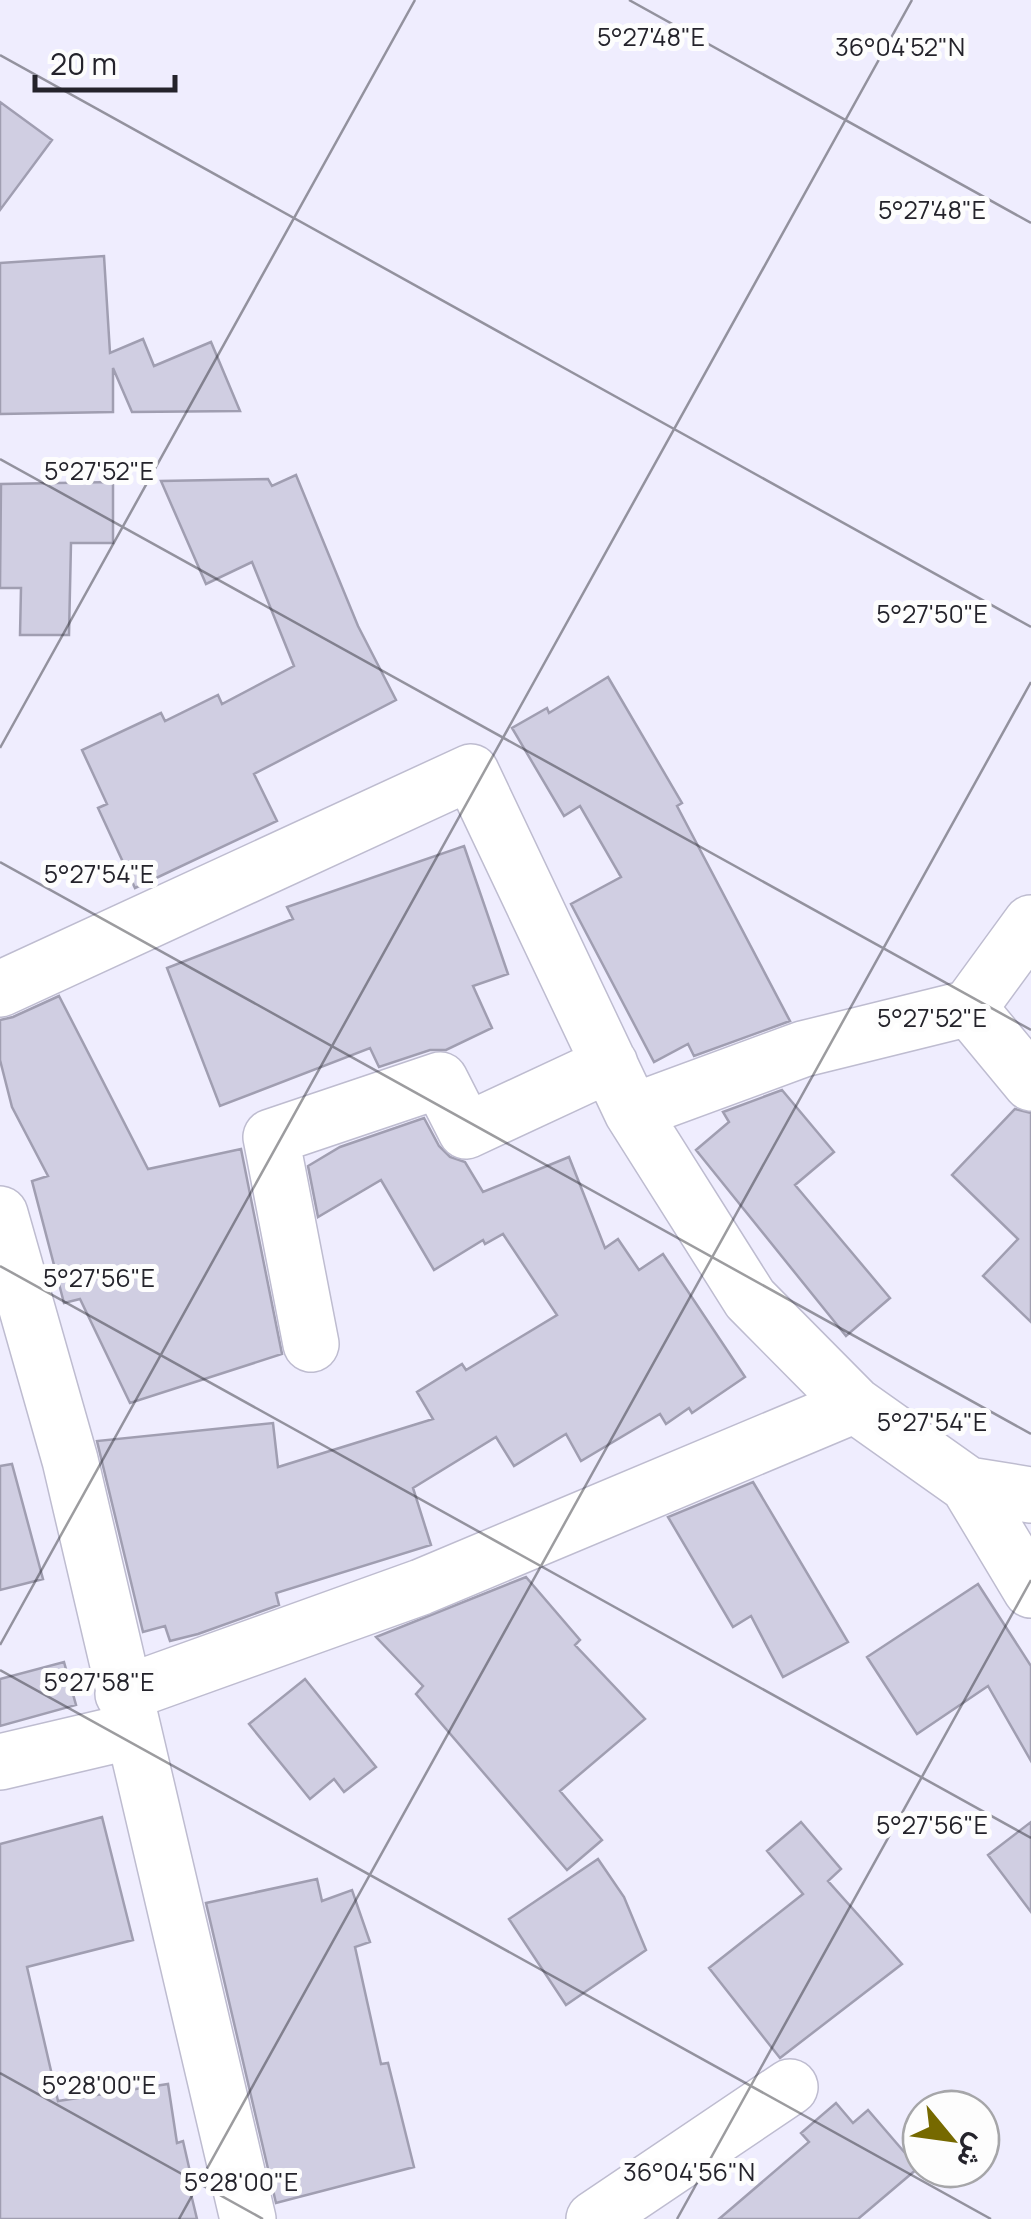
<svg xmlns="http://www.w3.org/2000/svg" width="1031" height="2219" font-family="Manrope,Vazirmatn,sans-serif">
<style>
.building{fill:#d0cee2;stroke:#a09eb1;stroke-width:2.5}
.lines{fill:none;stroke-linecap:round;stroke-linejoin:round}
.minor-casing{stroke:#bebcd0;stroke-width:58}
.minor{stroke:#fff;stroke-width:55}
.ticks{fill:none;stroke:#24232b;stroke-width:2.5;stroke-opacity:0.45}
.ticks-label{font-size:25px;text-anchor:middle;fill:#24232b;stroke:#fdfdfd;stroke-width:10;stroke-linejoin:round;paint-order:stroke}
</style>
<rect width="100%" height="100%" fill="#efedfe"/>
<path class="building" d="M 0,102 L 52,140 L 0,210 Z
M 104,256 L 110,353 L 143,339 L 154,366 L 211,342 L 240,411 L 132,412 L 113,368 L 113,412 L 0,414 L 0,263 Z
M 296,475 L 358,626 L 396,700 L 254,774 L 277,821 L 135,888 L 98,808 L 107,804 L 82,750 L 161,713 L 165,721 L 218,695 L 222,704 L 294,666 L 252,562 L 206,584 L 161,481 L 268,479 L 272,486 Z
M 113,482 L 113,543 L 71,543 L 69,635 L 20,635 L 21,588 L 0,588 L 1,484 Z
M 608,677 L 682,803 L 677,806 L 790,1021 L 694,1056 L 688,1044 L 654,1062 L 571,904 L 621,877 L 580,806 L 564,816 L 512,728 L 547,708 L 549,713 Z
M 464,846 L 508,974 L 473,986 L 492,1028 L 446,1050 L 430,1050 L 379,1067 L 370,1048 L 220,1106 L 167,968 L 293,919 L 287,907 Z
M 59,996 L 148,1169 L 241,1149 L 282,1354 L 130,1403 L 80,1299 L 64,1303 L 32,1181 L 48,1176 L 12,1107 L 0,1060 L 0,1020 L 13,1017 Z
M 782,1090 L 834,1152 L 795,1185 L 890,1298 L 846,1336 L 696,1150 L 729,1122 L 723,1112 Z
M 1015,1109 L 1031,1113 L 1031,1322 L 983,1276 L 1018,1239 L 952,1175 Z
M 424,1118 L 439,1146 L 450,1157 L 465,1162 L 483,1192 L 569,1157 L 605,1248 L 618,1239 L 639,1270 L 663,1254 L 745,1377 L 692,1413 L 689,1408 L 666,1424 L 660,1414 L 581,1461 L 566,1434 L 514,1466 L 496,1437 L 413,1488 L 431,1545 L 276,1593 L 279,1605 L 198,1634 L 170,1641 L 165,1626 L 143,1632 L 97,1441 L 273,1423 L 278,1467 L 433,1419 L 417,1392 L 462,1364 L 466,1370 L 557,1315 L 503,1234 L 485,1244 L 483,1240 L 434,1270 L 381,1180 L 318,1217 L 308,1166 L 340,1147 Z
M 12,1464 L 43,1579 L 0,1590 L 0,1466 Z
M 753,1482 L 848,1642 L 783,1677 L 751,1616 L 733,1627 L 668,1517 Z
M 526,1577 L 580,1640 L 575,1645 L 645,1719 L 560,1791 L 602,1840 L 567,1870 L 416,1694 L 423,1686 L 376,1637 Z
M 978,1584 L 1031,1666 L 1031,1761 L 988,1686 L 917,1734 L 867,1657 Z
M 64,1662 L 76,1705 L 0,1726 L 0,1679 Z
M 305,1679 L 376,1767 L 344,1792 L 334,1779 L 310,1799 L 249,1724 Z
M 102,1817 L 133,1940 L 27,1967 L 58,2101 L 168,2084 L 177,2143 L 183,2141 L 194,2189 L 190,2190 L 197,2219 L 0,2219 L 0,1844 Z
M 801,1822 L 841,1869 L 828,1881 L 902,1964 L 780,2058 L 709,1968 L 803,1894 L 767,1851 Z
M 1031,1822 L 1031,1912 L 988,1855 Z
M 598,1859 L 624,1897 L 646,1950 L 566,2005 L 509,1919 Z
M 317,1879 L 322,1901 L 352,1890 L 370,1942 L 355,1947 L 381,2064 L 388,2063 L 414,2167 L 276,2203 L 206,1903 Z
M 836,2103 L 853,2123 L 868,2110 L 918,2168 L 858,2219 L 719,2219 L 809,2142 L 801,2133 Z"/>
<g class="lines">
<defs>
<path id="minor" d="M 0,989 L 471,772 L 632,1112 L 750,1299 L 855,1405 L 968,1485 L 1031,1495
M 969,1008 L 1031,1083
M 632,1112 L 803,1049 L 969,1008 L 1031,923
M 0,1214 L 70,1460 L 248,2219
M 311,1344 L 271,1137 L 440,1080 L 466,1131 L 610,1064
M 968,1485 L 1031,1590
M 123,1694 L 421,1587 L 855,1405
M 0,1762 L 132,1731
M 594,2219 L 790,2087"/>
</defs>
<use href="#minor" class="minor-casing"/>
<use href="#minor" class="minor"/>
</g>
<path class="ticks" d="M 629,0 L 1031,223M 0,55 L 1031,627M 0,459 L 1031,1030M 0,748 L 415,0M 0,862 L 1031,1434M 0,1266 L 1031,1838M 0,1645 L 912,0M 0,1670 L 991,2219M 0,2073 L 263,2219M 179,2219 L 1031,682M 677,2219 L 1031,1580"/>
<g class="ticks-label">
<text x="651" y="46">5°27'48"E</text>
<text x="900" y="56">36°04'52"N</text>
<text x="932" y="219">5°27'48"E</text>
<text x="99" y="480">5°27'52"E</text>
<text x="932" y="623">5°27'50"E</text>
<text x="99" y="883">5°27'54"E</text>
<text x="932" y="1027">5°27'52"E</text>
<text x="99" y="1287">5°27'56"E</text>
<text x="932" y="1431">5°27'54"E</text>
<text x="99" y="1691">5°27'58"E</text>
<text x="932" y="1834">5°27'56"E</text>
<text x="99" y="2094">5°28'00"E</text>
<text x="689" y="2181">36°04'56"N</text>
<text x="241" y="2191">5°28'00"E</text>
</g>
<g transform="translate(951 2139) rotate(119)"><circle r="48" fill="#fdfdfd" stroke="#a6a6a9" stroke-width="2.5"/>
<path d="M0-8L18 38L0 25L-18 38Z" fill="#766900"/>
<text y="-15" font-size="28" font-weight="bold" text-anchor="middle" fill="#24232b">ش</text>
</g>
<path d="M35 75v15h140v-15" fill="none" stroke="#24232b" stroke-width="5"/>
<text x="50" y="75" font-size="30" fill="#24232b" stroke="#fdfdfd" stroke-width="8" paint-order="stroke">20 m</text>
</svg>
